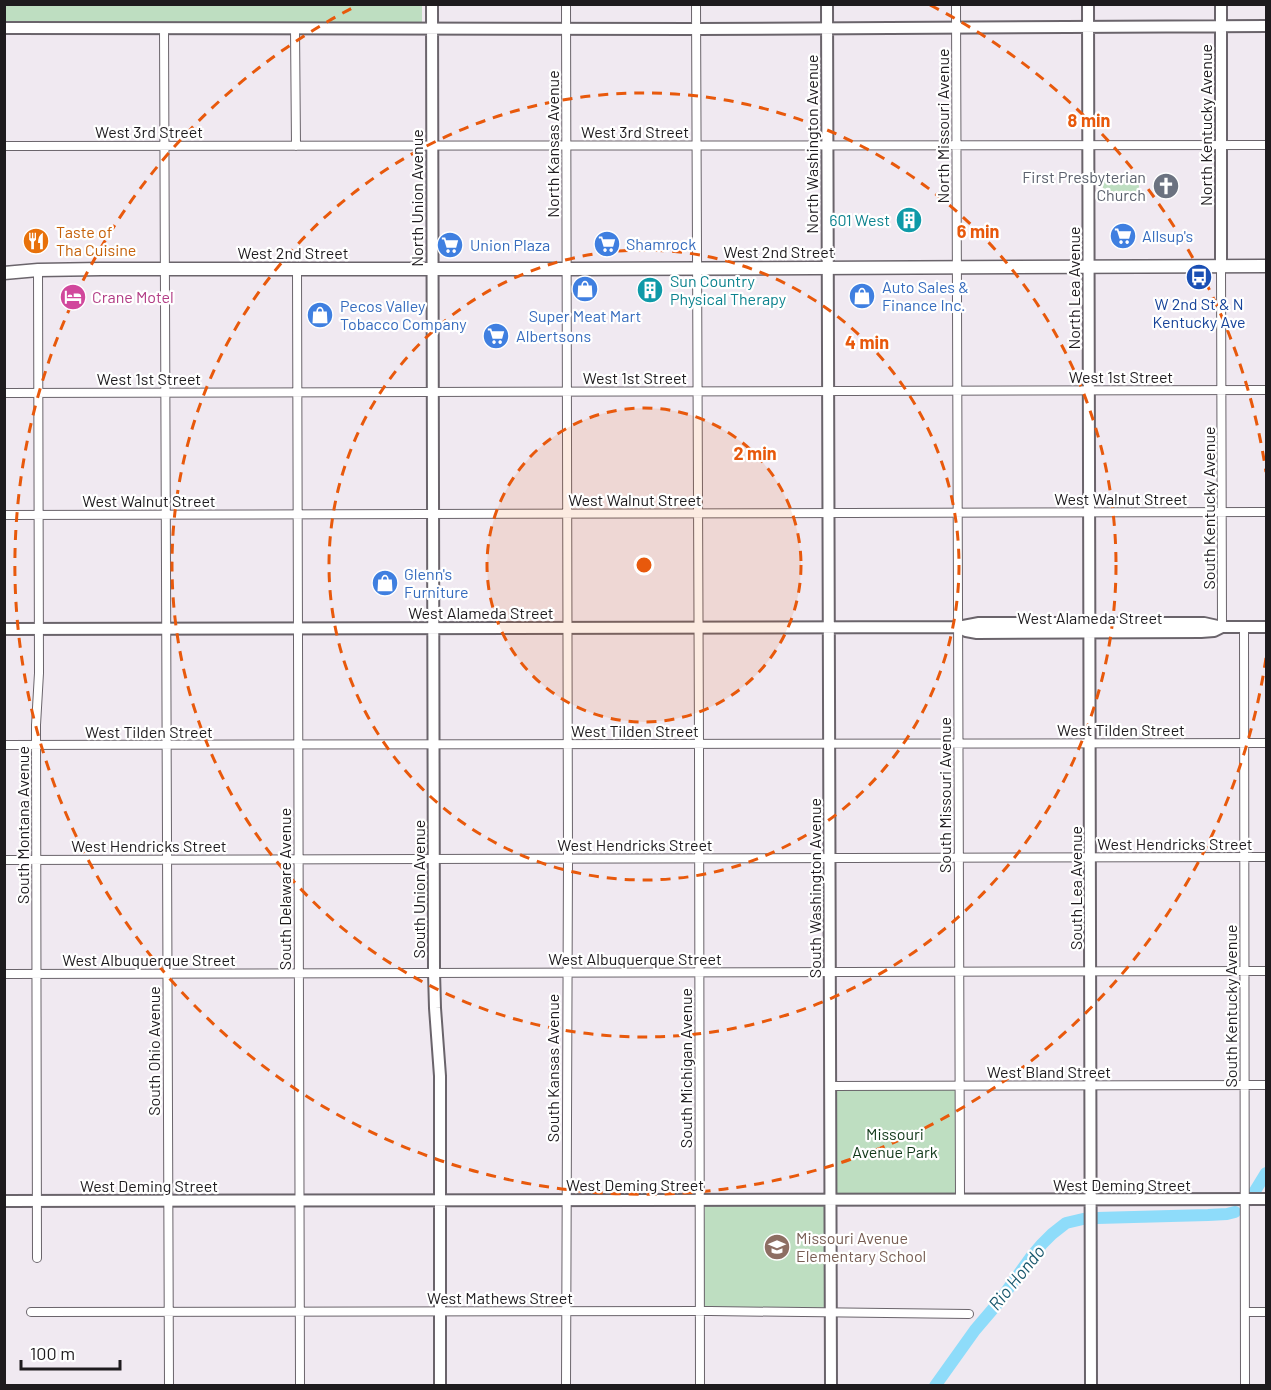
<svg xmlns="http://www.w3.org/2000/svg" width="1271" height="1390" font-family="Barlow,sans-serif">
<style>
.green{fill:#bedec1}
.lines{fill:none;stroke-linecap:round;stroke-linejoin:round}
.river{stroke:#8edcfa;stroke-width:12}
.street-casing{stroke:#6a646b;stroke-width:10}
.secondary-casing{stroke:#6a646b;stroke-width:14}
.primary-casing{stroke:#6a646b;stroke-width:15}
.street{stroke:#fff;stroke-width:8}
.secondary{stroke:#fff;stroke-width:10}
.primary{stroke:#fff;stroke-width:12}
.ring{fill:none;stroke:#e8590c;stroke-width:3;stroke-dasharray:10 8}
.labels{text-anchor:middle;stroke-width:4.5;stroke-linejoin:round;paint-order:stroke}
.street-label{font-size:16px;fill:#1e1b1e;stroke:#fff}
.worship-label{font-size:16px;fill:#5b616d;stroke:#fff;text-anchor:end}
.culture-label{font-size:16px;fill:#0d838f;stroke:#fff;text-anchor:end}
.food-label{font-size:16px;fill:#c56008;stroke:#fff;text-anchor:start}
.shop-label{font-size:16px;fill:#366cbe;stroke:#fff;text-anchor:start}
.hotel-label{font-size:16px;fill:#b23c85;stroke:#fff;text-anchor:start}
.transit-label{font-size:16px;fill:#164399;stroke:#fff}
.park-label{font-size:16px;fill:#113819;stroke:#fff}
.education-label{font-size:16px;fill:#785e54;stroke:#fff;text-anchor:start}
.water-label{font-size:18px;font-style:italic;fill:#19586d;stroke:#fff}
.centre{fill:#e8590c;stroke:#fff;stroke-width:3}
.ring-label{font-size:18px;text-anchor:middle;font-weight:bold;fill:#e8590c;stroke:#fff;stroke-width:4.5;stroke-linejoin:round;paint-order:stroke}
</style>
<rect width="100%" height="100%" fill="#f0e9f1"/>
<path class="green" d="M 4,5 L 422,5 L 422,28 L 5,28 Z
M 1103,178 L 1132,178 L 1139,182 L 1139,198 L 1103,198 Z
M 831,1086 L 960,1086 L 960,1200 L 831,1199 Z
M 828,1202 L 828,1308 L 700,1308 L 705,1206 L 700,1203 Z"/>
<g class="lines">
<path class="river" d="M 1255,1191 L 1266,1173
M 935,1386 L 975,1330 L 998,1303 L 1031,1257 L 1042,1244 L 1052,1234 L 1066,1223 L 1083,1219 L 1097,1218 L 1208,1215 L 1227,1214 L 1235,1212"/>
<defs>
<path id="street" d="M 696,4 L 699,744 L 700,1386
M 956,4 L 960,1200
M 164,28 L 169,1386
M 295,28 L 296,146
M 4,146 L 1266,145
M 1221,266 L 1222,627
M 297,269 L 300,1386
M 4,393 L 1266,390
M 4,515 L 1266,512
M 1244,627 L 1245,1386
M 4,745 L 1266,743
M 4,860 L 1266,857
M 4,974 L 1266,971
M 831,1086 L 1266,1085
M 37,1258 L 36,725 L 39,673 L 38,270
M 31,1312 L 710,1311 L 969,1314
M 1245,1312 L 1266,1312
M 566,1386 L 568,858 L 566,4"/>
<path id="secondary" d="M 432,4 L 434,972 L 435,1008 L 440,1076 L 440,1386
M 827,4 L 831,1386
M 1088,4 L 1091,1386
M 1221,4 L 1221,266
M 4,28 L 696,29 L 1266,26
M 958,627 L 966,631 L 977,633 L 1201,632 L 1214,631 L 1222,627
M 4,629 L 958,627 L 979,623 L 1204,623 L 1222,627 L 1266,627
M 4,1201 L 1266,1199"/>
<path id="primary" d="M 4,273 L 38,270 L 101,269 L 567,269 L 1266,266"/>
</defs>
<use href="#street" class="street-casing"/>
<use href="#secondary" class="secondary-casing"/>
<use href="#primary" class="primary-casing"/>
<use href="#street" class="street"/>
<use href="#secondary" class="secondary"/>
<use href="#primary" class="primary"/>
</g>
<circle cx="644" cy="565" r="157" fill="#e8590c" fill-opacity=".12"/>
<g class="ring">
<circle cx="644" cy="565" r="157"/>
<circle cx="644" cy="565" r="315"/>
<circle cx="644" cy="565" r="472"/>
<path d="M1266 658A629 629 0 1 1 358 5M930 5A629 629 0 0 1 1266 472"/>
</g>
<defs>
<symbol id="church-disc" viewBox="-11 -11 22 22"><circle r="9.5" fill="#6b7280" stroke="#fff"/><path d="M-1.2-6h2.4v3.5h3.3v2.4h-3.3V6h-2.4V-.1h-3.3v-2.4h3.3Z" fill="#fff"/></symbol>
<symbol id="building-disc" viewBox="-11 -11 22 22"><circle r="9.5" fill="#0f9aa8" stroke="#fff"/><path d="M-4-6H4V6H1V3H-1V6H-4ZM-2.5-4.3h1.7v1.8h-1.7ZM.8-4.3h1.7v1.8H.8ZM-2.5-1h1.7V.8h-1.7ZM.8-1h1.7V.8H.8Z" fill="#fff"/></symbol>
<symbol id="supermarket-disc" viewBox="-11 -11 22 22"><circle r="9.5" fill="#3f7fe0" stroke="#fff"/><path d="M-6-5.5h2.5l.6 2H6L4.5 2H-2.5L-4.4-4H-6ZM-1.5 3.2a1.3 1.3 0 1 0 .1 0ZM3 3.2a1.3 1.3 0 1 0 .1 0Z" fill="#fff"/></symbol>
<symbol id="restaurant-disc" viewBox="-11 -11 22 22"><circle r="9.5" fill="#e8710a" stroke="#fff"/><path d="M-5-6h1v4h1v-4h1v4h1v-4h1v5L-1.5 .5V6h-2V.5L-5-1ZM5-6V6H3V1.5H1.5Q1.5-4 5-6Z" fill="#fff"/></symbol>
<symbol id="bus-disc" viewBox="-11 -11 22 22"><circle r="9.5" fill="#1a4fb4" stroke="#fff"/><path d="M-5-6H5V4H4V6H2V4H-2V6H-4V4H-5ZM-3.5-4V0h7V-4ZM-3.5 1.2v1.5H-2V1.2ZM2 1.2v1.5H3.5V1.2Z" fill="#fff"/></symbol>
<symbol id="shop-disc" viewBox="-11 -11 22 22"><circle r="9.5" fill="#3f7fe0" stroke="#fff"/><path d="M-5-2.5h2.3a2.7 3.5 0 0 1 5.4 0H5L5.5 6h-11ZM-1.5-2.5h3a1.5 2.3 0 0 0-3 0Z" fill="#fff"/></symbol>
<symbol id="hotel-disc" viewBox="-11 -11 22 22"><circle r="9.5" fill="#d1479c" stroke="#fff"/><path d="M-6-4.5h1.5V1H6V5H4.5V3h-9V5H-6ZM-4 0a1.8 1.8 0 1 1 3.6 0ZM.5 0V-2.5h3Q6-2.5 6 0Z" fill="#fff"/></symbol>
<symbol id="school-disc" viewBox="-11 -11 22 22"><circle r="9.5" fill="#8d6e63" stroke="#fff"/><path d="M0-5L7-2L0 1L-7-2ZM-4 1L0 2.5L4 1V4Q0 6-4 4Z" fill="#fff"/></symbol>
</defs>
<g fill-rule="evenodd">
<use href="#church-disc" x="1151" y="171" width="30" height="30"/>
<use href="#building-disc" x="894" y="205" width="30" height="30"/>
<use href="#supermarket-disc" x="1108" y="221" width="30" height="30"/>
<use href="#restaurant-disc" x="21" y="226" width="30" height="30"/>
<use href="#supermarket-disc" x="592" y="229" width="30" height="30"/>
<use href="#supermarket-disc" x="435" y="230" width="30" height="30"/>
<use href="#bus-disc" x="1184" y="262" width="30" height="30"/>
<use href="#shop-disc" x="570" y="274" width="30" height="30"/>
<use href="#building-disc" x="635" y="275" width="30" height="30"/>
<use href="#shop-disc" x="847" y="281" width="30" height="30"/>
<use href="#hotel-disc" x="58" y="282" width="30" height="30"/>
<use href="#shop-disc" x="305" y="300" width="30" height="30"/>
<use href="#supermarket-disc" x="481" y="321" width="30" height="30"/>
<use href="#shop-disc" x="370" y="568" width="30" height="30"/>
<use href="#school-disc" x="762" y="1232" width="30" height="30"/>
</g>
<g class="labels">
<g class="street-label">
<text transform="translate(1206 125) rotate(-90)" y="6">North Kentucky Avenue</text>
<text transform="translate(943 126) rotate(-90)" y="6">North Missouri Avenue</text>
<text x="149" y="138">West 3rd Street</text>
<text x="635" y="138">West 3rd Street</text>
<text transform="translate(553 144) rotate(-90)" y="6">North Kansas Avenue</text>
<text transform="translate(812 144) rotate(-90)" y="6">North Washington Avenue</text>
<text transform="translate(417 198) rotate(-90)" y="6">North Union Avenue</text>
<text x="779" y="258">West 2nd Street</text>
<text x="293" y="259">West 2nd Street</text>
<text transform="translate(1074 288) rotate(-90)" y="6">North Lea Avenue</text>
<text x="1121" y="383">West 1st Street</text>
<text x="635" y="384">West 1st Street</text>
<text x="149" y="385">West 1st Street</text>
<text x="1121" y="505">West Walnut Street</text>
<text x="635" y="506">West Walnut Street</text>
<text x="149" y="507">West Walnut Street</text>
<text transform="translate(1209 508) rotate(-90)" y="6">South Kentucky Avenue</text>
<text x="481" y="619">West Alameda Street</text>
<text x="1090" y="624">West Alameda Street</text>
<text x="1121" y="736">West Tilden Street</text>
<text x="635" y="737">West Tilden Street</text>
<text x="149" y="738">West Tilden Street</text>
<text transform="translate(945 795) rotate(-90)" y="6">South Missouri Avenue</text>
<text transform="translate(23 825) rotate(-90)" y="6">South Montana Avenue</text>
<text x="1175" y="850">West Hendricks Street</text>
<text x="635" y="851">West Hendricks Street</text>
<text x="149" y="852">West Hendricks Street</text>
<text transform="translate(815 888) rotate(-90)" y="6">South Washington Avenue</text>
<text transform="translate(1076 888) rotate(-90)" y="6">South Lea Avenue</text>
<text transform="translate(285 889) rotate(-90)" y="6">South Delaware Avenue</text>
<text transform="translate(419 889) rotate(-90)" y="6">South Union Avenue</text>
<text x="635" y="965">West Albuquerque Street</text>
<text x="149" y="966">West Albuquerque Street</text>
<text transform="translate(1231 1006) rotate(-90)" y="6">South Kentucky Avenue</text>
<text transform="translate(154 1051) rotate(-90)" y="6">South Ohio Avenue</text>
<text transform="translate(553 1068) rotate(-90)" y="6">South Kansas Avenue</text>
<text transform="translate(686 1068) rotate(-90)" y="6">South Michigan Avenue</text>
<text x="1049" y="1078">West Bland Street</text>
<text x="635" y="1191">West Deming Street</text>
<text x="1122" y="1191">West Deming Street</text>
<text x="149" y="1192">West Deming Street</text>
<text x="500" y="1304">West Mathews Street</text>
</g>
<g class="worship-label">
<text x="1146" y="183">First Presbyterian<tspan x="1146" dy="18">Church</tspan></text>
</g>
<g class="culture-label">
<text x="890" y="226">601 West</text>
<text x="670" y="287" text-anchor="start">Sun Country<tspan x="670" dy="18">Physical Therapy</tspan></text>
</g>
<g class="food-label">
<text x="56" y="238">Taste of<tspan x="56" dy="18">Tha Cuisine</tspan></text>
</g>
<g class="shop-label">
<text x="1142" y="242">Allsup's</text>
<text x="626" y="250">Shamrock</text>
<text x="470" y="251">Union Plaza</text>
<text x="882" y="293">Auto Sales &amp;<tspan x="882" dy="18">Finance Inc.</tspan></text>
<text x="340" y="312">Pecos Valley<tspan x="340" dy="18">Tobacco Company</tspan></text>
<text x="585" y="322" text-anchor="middle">Super Meat Mart</text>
<text x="516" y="342">Albertsons</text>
<text x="404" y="580">Glenn's<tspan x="404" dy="18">Furniture</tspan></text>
</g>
<g class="hotel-label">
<text x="92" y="303">Crane Motel</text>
</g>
<g class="transit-label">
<text x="1199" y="310">W 2nd St &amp; N<tspan x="1199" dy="18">Kentucky Ave</tspan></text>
</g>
<g class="park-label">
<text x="895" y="1140">Missouri<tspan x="895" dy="18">Avenue Park</tspan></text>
</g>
<g class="education-label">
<text x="796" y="1244">Missouri Avenue<tspan x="796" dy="18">Elementary School</tspan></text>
</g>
<g class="water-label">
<text transform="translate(1017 1278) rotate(-51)" y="6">Rio Hondo</text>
</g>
</g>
<circle cx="644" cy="565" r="9" class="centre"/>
<g class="ring-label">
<text x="1089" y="127">8 min</text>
<text x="978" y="238">6 min</text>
<text x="867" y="349">4 min</text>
<text x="755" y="460">2 min</text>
</g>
<rect width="1271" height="1390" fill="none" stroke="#1e1b1e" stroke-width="12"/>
<path d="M21 1360v9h99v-9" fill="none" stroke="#1e1b1e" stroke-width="3"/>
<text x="30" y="1360" font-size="18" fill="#1e1b1e" stroke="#ffffff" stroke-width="4.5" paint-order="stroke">100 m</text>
</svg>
